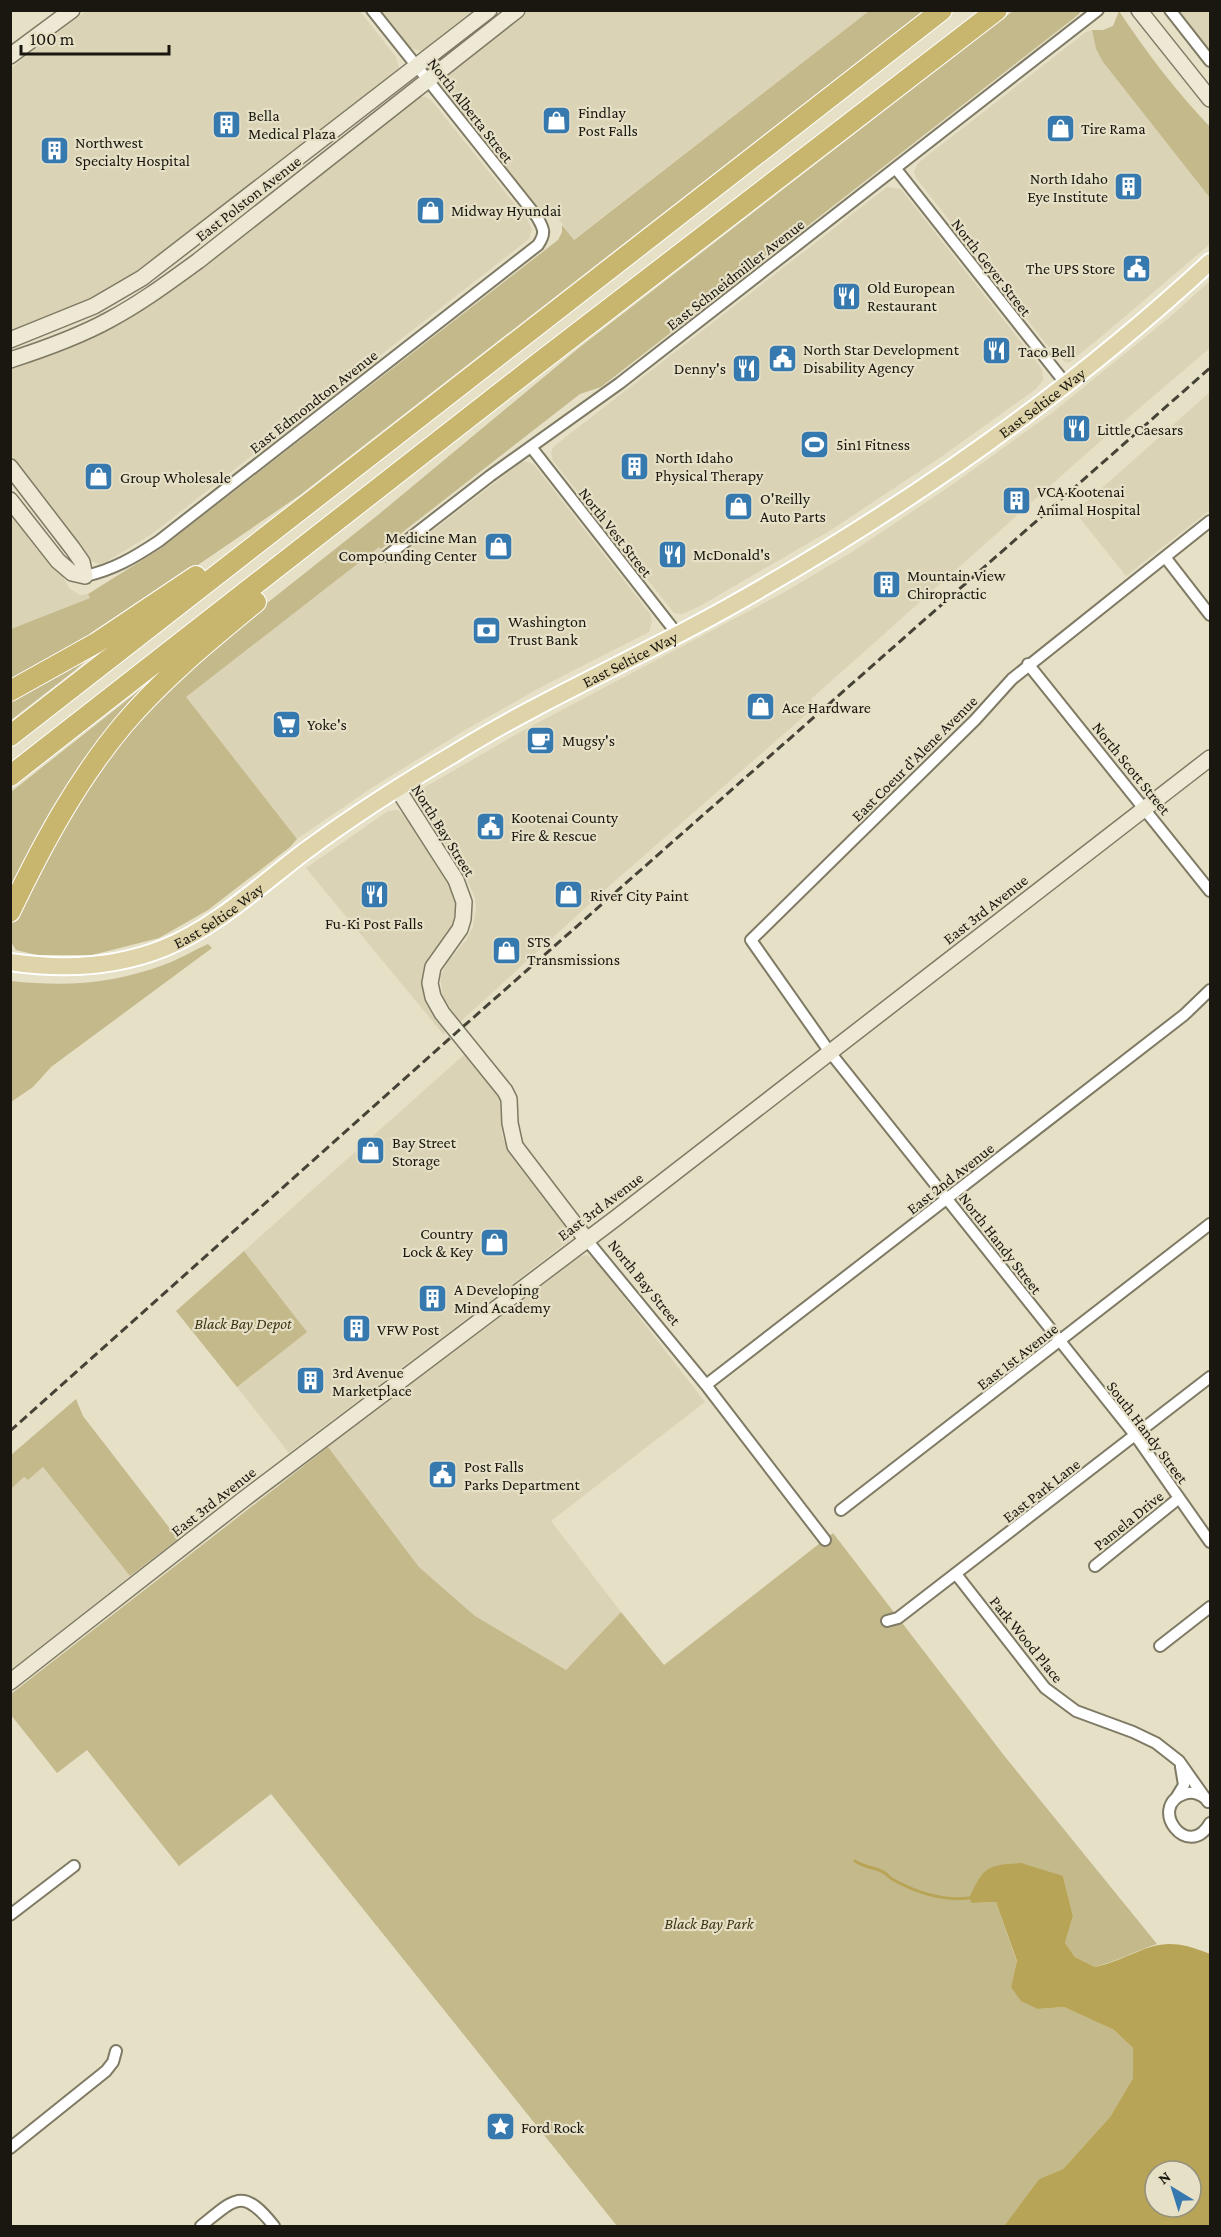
<svg xmlns="http://www.w3.org/2000/svg" width="1221" height="2237" font-family="'Crimson Pro',serif">
<style>
.built{fill:#dbd3b5}
.green{fill:#c4b98b}
.water{fill:#b8a456;fill-rule:evenodd}
.lines{fill:none;stroke-linecap:round;stroke-linejoin:round}
.stream{stroke:#b8a456;stroke-width:3}
.street-casing{stroke:#7f7a64;stroke-width:14}
.secondary-casing{stroke:#7f7a64;stroke-width:18}
.primary-casing{stroke:#fff;stroke-width:20}
.highway-casing{stroke:#fff;stroke-width:22}
.street{stroke:#fff;stroke-width:10}
.secondary{stroke:#eee9d4;stroke-width:15}
.primary{stroke:#ded3a9;stroke-width:16}
.highway{stroke:#c8b66f;stroke-width:20}
.rail{stroke:#454236;stroke-width:3;stroke-dasharray:9 4.5;stroke-linecap:butt}
.labels{text-anchor:middle;stroke-width:4.5;stroke-linejoin:round;paint-order:stroke}
.street-label{font-size:16px;fill:#19170f;stroke:#e6e0c7}
.poi-label{font-size:16px;fill:#19170f;stroke:#e6e0c7;text-anchor:start}
.park-label{font-size:16px;font-style:italic;fill:#3e3613;stroke:#e6e0c7}
</style>
<rect width="100%" height="100%" fill="#e6e0c7"/>
<path class="built" d="M 86,11 L 360,11 L 396,57 L 399,67 L 398,72 L 152,264 L 87,303 L 11,335 L 11,68 Z
M 382,11 L 479,11 L 423,52 L 411,48 Z
M 529,11 L 869,11 L 573,240 L 557,216 L 537,207 L 446,91 L 446,77 L 451,71 Z
M 1178,11 L 1210,11 L 1210,52 L 1181,14 Z
M 1092,30 L 1096,49 L 1103,62 L 1210,198 L 1210,244 L 1102,336 L 1070,362 L 1065,362 L 1051,350 L 916,178 L 914,172 L 918,163 L 1086,32 Z
M 418,97 L 426,97 L 432,101 L 527,219 L 532,229 L 529,239 L 152,534 L 106,562 L 100,564 L 90,561 L 11,459 L 11,367 L 85,339 Z
M 887,187 L 901,189 L 1042,369 L 1043,380 L 1036,389 L 938,459 L 831,530 L 700,606 L 682,614 L 674,613 L 553,461 L 551,453 L 553,447 Z
M 1210,281 L 1210,348 L 1096,445 L 884,634 L 811,699 L 817,705 L 616,880 L 460,1022 L 443,997 L 440,976 L 449,960 L 466,940 L 473,927 L 476,909 L 475,898 L 467,879 L 419,802 L 418,797 L 425,787 L 524,730 L 783,593 L 852,552 L 956,482 L 1053,412 L 1170,317 Z
M 1210,392 L 1210,510 L 1126,576 L 1075,512 Z
M 523,461 L 531,463 L 535,466 L 651,615 L 652,622 L 649,632 L 545,685 L 465,730 L 373,787 L 297,839 L 185,697 L 379,546 L 392,562 Z
M 10,508 L 58,569 L 70,589 L 80,595 L 88,594 L 90,598 L 11,629 Z
M 398,810 L 404,815 L 454,893 L 456,905 L 453,924 L 428,958 L 423,977 L 423,988 L 429,1006 L 447,1031 L 443,1034 L 306,868 L 388,811 Z
M 466,1053 L 497,1092 L 500,1100 L 502,1135 L 509,1154 L 568,1230 L 570,1240 L 289,1453 L 237,1387 L 306,1331 L 244,1251 Z
M 587,1255 L 595,1260 L 705,1402 L 551,1521 L 621,1612 L 566,1670 L 475,1616 L 419,1567 L 328,1447 L 565,1268 L 581,1256 Z
M 43,1467 L 130,1576 L 11,1670 L 11,1489 L 24,1477 L 28,1480 Z"/>
<path class="green" d="M 869,11 L 923,11 L 300,495 L 116,621 L 11,684 L 11,629 L 90,598 L 88,594 L 160,549 L 558,240 L 562,232 L 562,225 L 574,240 Z
M 1013,11 L 1081,11 L 1078,15 L 601,387 L 580,394 L 381,549 L 379,547 L 186,697 L 297,839 L 290,847 L 208,910 L 159,938 L 92,955 L 37,955 L 16,950 L 11,942 L 11,926 L 22,899 L 110,751 L 198,658 L 378,515 L 580,347 Z
M 1119,11 C 1146,52 1176,91 1210,127 L 1210,198 L 1103,62 L 1096,49 L 1092,30 L 1103,30 L 1113,26 Z
M 92,655 L 74,671 L 11,720 L 11,698 Z
M 165,670 L 11,894 L 11,792 Z
M 208,944 L 212,948 L 51,1067 L 33,1087 L 11,1102 L 11,981 C 66,987 113,984 166,964 C 180,959 194,950 208,944 Z
M 244,1251 L 307,1332 L 237,1387 L 176,1311 Z
M 76,1399 L 83,1416 L 178,1539 L 130,1576 L 43,1467 L 28,1480 L 24,1477 L 11,1489 L 11,1455 Z
M 328,1447 L 419,1567 L 475,1616 L 566,1670 L 621,1612 L 664,1665 L 833,1533 L 1006,1758 L 1157,1944 C 1136,1951 1117,1961 1095,1967 L 1075,1957 L 1065,1943 L 1073,1916 L 1063,1876 L 972,1903 L 996,1902 L 1017,1962 L 1011,1987 L 1038,2009 L 1064,2007 L 1114,2030 L 1133,2048 L 1133,2078 L 1110,2117 L 1063,2169 L 1039,2179 L 1004,2226 L 617,2226 L 271,1794 L 179,1866 L 87,1750 L 57,1773 L 11,1715 L 11,1694 Z"/>
<path class="water" d="M 1021,1863 L 1063,1876 L 1073,1916 L 1065,1943 L 1075,1957 L 1095,1967 C 1145,1955 1154,1930 1210,1954 L 1210,2226 L 1004,2226 L 1039,2179 L 1063,2169 L 1110,2117 L 1133,2078 L 1133,2048 L 1114,2030 L 1064,2007 L 1038,2009 L 1021,2001 L 1011,1987 L 1017,1961 L 996,1902 L 972,1903 L 969,1898 C 984,1867 986,1865 1021,1863 ZM 1155,2171 L 1191,2171 L 1191,2207 L 1155,2207 Z"/>
<g class="lines">
<path class="stream" d="M 855,1861 C 863,1867 872,1867 881,1871 C 886,1873 888,1876 892,1879 C 915,1892 943,1901 969,1898"/>
<defs>
<path id="street" d="M 1170,10 L 1210,61
M 896,169 L 1066,384
M 531,447 L 678,635
M 1210,521 L 1012,679 L 975,720 L 751,940 L 829,1051 L 1135,1435 L 1210,1542
M 387,556 L 490,476 L 620,383 L 1098,10
M 1165,557 L 1210,615
M 85,576 C 113,570 135,557 159,541 L 538,245 C 546,233 544,229 537,217 L 372,10
M 1028,664 L 1210,891
M 586,1239 L 706,1385 L 825,1540
M 706,1385 L 1184,1015 L 1210,990
M 841,1510 L 1210,1224
M 1095,1566 L 1179,1498
M 956,1574 L 1045,1688 L 1076,1711 L 1133,1732 L 1156,1743 L 1179,1761 L 1208,1802
M 887,1621 L 898,1618 L 1210,1377
M 1160,1646 L 1210,1607
M 1176,1798 L 1184,1785 L 1181,1767
M 1206,1799 C 1200,1794 1192,1791 1184,1794 C 1147,1807 1188,1862 1210,1823
M 10,1915 L 74,1866
M 10,2148 L 106,2071 L 113,2062 L 116,2051
M 201,2226 C 235,2199 242,2186 274,2226"/>
<path id="secondary" d="M 1139,10 L 1210,99
M 10,56 L 72,10
M 10,340 L 94,306 L 142,278 L 489,10
M 10,360 C 44,349 78,337 109,320 C 141,303 169,282 198,261 L 517,10
M 10,467 L 73,549 L 82,562 L 85,576 L 72,573 L 58,561 L 10,500
M 397,788 L 456,880 L 464,902 L 463,919 L 460,929 L 433,967 L 430,983 L 433,997 L 442,1013 L 505,1091 L 509,1099 L 510,1123 L 515,1146 L 586,1239
M 10,1682 L 244,1499 L 616,1218 L 1210,758"/>
<g id="primary">
<path id="s1" d="M 10,962 C 63,970 114,968 164,948 C 216,927 259,886 304,852 C 351,817 401,785 452,755 C 540,700 636,659 727,608 C 900,511 1064,397 1210,262"/>
</g>
<path id="highway" d="M 10,691 L 96,643 L 196,576
M 10,736 L 942,10
M 10,776 L 536,365 L 997,10
M 10,912 C 42,845 77,780 124,724 C 163,678 210,640 256,602"/>
</defs>
<use href="#street" class="street-casing"/>
<use href="#secondary" class="secondary-casing"/>
<use href="#primary" class="primary-casing"/>
<use href="#highway" class="highway-casing"/>
<use href="#street" class="street"/>
<use href="#secondary" class="secondary"/>
<use href="#primary" class="primary"/>
<use href="#highway" class="highway"/>
<path class="rail" d="M 10,1431 L 457,1032 L 1210,368"/>
</g>
<defs>
<symbol id="shop-square" viewBox="-11 -11 22 22"><rect x="-9" y="-9" width="18" height="18" rx="4" fill="#3679af" stroke="#e6e0c7"/><path d="M-5-2.5h2.3a2.7 3.5 0 0 1 5.4 0H5L5.5 6h-11ZM-1.5-2.5h3a1.5 2.3 0 0 0-3 0Z" fill="#fff"/></symbol>
<symbol id="building-square" viewBox="-11 -11 22 22"><rect x="-9" y="-9" width="18" height="18" rx="4" fill="#3679af" stroke="#e6e0c7"/><path d="M-4-6H4V6H1V3H-1V6H-4ZM-2.5-4.3h1.7v1.8h-1.7ZM.8-4.3h1.7v1.8H.8ZM-2.5-1h1.7V.8h-1.7ZM.8-1h1.7V.8H.8Z" fill="#fff"/></symbol>
<symbol id="civic-square" viewBox="-11 -11 22 22"><rect x="-9" y="-9" width="18" height="18" rx="4" fill="#3679af" stroke="#e6e0c7"/><path d="M-.6-6.5H3V-4.5H.6V-3L4-1V1h2V6H-6V1h2V-1L-.6-3ZM-1.2 2.5V6h2.4V2.5Z" fill="#fff"/></symbol>
<symbol id="restaurant-square" viewBox="-11 -11 22 22"><rect x="-9" y="-9" width="18" height="18" rx="4" fill="#3679af" stroke="#e6e0c7"/><path d="M-5-6h1v4h1v-4h1v4h1v-4h1v5L-1.5 .5V6h-2V.5L-5-1ZM5-6V6H3V1.5H1.5Q1.5-4 5-6Z" fill="#fff"/></symbol>
<symbol id="stadium-square" viewBox="-11 -11 22 22"><rect x="-9" y="-9" width="18" height="18" rx="4" fill="#3679af" stroke="#e6e0c7"/><path d="M0-5a6.5 5 0 1 0 0 10a6.5 5 0 1 0 0-10ZM-3.5-1.8h7v3.6h-7Z" fill="#fff"/></symbol>
<symbol id="bank-square" viewBox="-11 -11 22 22"><rect x="-9" y="-9" width="18" height="18" rx="4" fill="#3679af" stroke="#e6e0c7"/><path d="M-6-4H6V4H-6ZM0-2.3a2.3 2.3 0 1 0 0 4.6a2.3 2.3 0 1 0 0-4.6Z" fill="#fff"/></symbol>
<symbol id="supermarket-square" viewBox="-11 -11 22 22"><rect x="-9" y="-9" width="18" height="18" rx="4" fill="#3679af" stroke="#e6e0c7"/><path d="M-6-5.5h2.5l.6 2H6L4.5 2H-2.5L-4.4-4H-6ZM-1.5 3.2a1.3 1.3 0 1 0 .1 0ZM3 3.2a1.3 1.3 0 1 0 .1 0Z" fill="#fff"/></symbol>
<symbol id="cafe-square" viewBox="-11 -11 22 22"><rect x="-9" y="-9" width="18" height="18" rx="4" fill="#3679af" stroke="#e6e0c7"/><path d="M-5.5-4.5H6V0H3Q3 3.5 0 3.5H-2.5Q-5.5 3.5-5.5 0ZM3-3.2v2h1.7v-2ZM-6 4.5H4V6H-6Z" fill="#fff"/></symbol>
<symbol id="sight-square" viewBox="-11 -11 22 22"><rect x="-9" y="-9" width="18" height="18" rx="4" fill="#3679af" stroke="#e6e0c7"/><path d="M0-6L1.8-2.2L6-1.7L2.9 1.2L3.7 5.4L0 3.3L-3.7 5.4L-2.9 1.2L-6-1.7L-1.8-2.2Z" fill="#fff"/></symbol>
</defs>
<g fill-rule="evenodd">
<use href="#shop-square" x="540" y="104" width="33" height="33"/>
<use href="#building-square" x="210" y="108" width="33" height="33"/>
<use href="#shop-square" x="1044" y="112" width="33" height="33"/>
<use href="#building-square" x="38" y="134" width="33" height="33"/>
<use href="#building-square" x="1112" y="170" width="33" height="33"/>
<use href="#shop-square" x="414" y="194" width="33" height="33"/>
<use href="#civic-square" x="1120" y="252" width="33" height="33"/>
<use href="#restaurant-square" x="830" y="280" width="33" height="33"/>
<use href="#restaurant-square" x="980" y="334" width="33" height="33"/>
<use href="#civic-square" x="766" y="342" width="33" height="33"/>
<use href="#restaurant-square" x="730" y="352" width="33" height="33"/>
<use href="#restaurant-square" x="1060" y="412" width="33" height="33"/>
<use href="#stadium-square" x="798" y="428" width="33" height="33"/>
<use href="#building-square" x="618" y="450" width="33" height="33"/>
<use href="#shop-square" x="82" y="460" width="33" height="33"/>
<use href="#building-square" x="1000" y="484" width="33" height="33"/>
<use href="#shop-square" x="722" y="490" width="33" height="33"/>
<use href="#shop-square" x="482" y="530" width="33" height="33"/>
<use href="#restaurant-square" x="656" y="538" width="33" height="33"/>
<use href="#building-square" x="870" y="568" width="33" height="33"/>
<use href="#bank-square" x="470" y="614" width="33" height="33"/>
<use href="#shop-square" x="744" y="690" width="33" height="33"/>
<use href="#supermarket-square" x="270" y="708" width="33" height="33"/>
<use href="#cafe-square" x="524" y="724" width="33" height="33"/>
<use href="#civic-square" x="474" y="810" width="33" height="33"/>
<use href="#restaurant-square" x="358" y="878" width="33" height="33"/>
<use href="#shop-square" x="552" y="878" width="33" height="33"/>
<use href="#shop-square" x="490" y="934" width="33" height="33"/>
<use href="#shop-square" x="354" y="1134" width="33" height="33"/>
<use href="#shop-square" x="478" y="1226" width="33" height="33"/>
<use href="#building-square" x="416" y="1282" width="33" height="33"/>
<use href="#building-square" x="340" y="1312" width="33" height="33"/>
<use href="#building-square" x="294" y="1364" width="33" height="33"/>
<use href="#civic-square" x="426" y="1458" width="33" height="33"/>
<use href="#sight-square" x="484" y="2110" width="33" height="33"/>
</g>
<g class="labels">
<g class="street-label">
<text transform="translate(471 110) rotate(52)" y="6">North Alberta Street</text>
<text transform="translate(248 198) rotate(-38)" y="6">East Polston Avenue</text>
<text transform="translate(992 267) rotate(52)" y="6">North Geyer Street</text>
<text transform="translate(735 274) rotate(-38)" y="6">East Schneidmiller Avenue</text>
<text transform="translate(313 401) rotate(-38)" y="6">East Edmondton Avenue</text>
<text dy="6" stroke="none"><textPath href="#s1" startOffset="1192">East Seltice Way</textPath></text>
<text transform="translate(616 532) rotate(52)" y="6">North Vest Street</text>
<text dy="6" stroke="none"><textPath href="#s1" startOffset="706">East Seltice Way</textPath></text>
<text transform="translate(914 758) rotate(-45)" y="6">East Coeur d'Alene Avenue</text>
<text transform="translate(1132 768) rotate(51)" y="6">North Scott Street</text>
<text transform="translate(444 830) rotate(58)" y="6">North Bay Street</text>
<text transform="translate(985 909) rotate(-38)" y="6">East 3rd Avenue</text>
<text dy="6" stroke="none"><textPath href="#s1" startOffset="220">East Seltice Way</textPath></text>
<text transform="translate(950 1178) rotate(-38)" y="6">East 2nd Avenue</text>
<text transform="translate(600 1206) rotate(-37)" y="6">East 3rd Avenue</text>
<text transform="translate(1001 1243) rotate(52)" y="6">North Handy Street</text>
<text transform="translate(645 1282) rotate(51)" y="6">North Bay Street</text>
<text transform="translate(1017 1356) rotate(-38)" y="6">East 1st Avenue</text>
<text transform="translate(1148 1432) rotate(53)" y="6">South Handy Street</text>
<text transform="translate(1041 1490) rotate(-38)" y="6">East Park Lane</text>
<text transform="translate(213 1501) rotate(-38)" y="6">East 3rd Avenue</text>
<text transform="translate(1128 1520) rotate(-39)" y="6">Pamela Drive</text>
<text transform="translate(1027 1639) rotate(51)" y="6">Park Wood Place</text>
</g>
<g class="poi-label">
<text x="578" y="118">Findlay<tspan x="578" dy="18">Post Falls</tspan></text>
<text x="248" y="121">Bella<tspan x="248" dy="18">Medical Plaza</tspan></text>
<text x="1081" y="134">Tire Rama</text>
<text x="75" y="148">Northwest<tspan x="75" dy="18">Specialty Hospital</tspan></text>
<text x="1108" y="184" text-anchor="end">North Idaho<tspan x="1108" dy="18">Eye Institute</tspan></text>
<text x="451" y="216">Midway Hyundai</text>
<text x="1115" y="274" text-anchor="end">The UPS Store</text>
<text x="867" y="293">Old European<tspan x="867" dy="18">Restaurant</tspan></text>
<text x="803" y="355">North Star Development<tspan x="803" dy="18">Disability Agency</tspan></text>
<text x="1018" y="357">Taco Bell</text>
<text x="726" y="374" text-anchor="end">Denny's</text>
<text x="1097" y="435">Little Caesars</text>
<text x="836" y="450">5in1 Fitness</text>
<text x="655" y="463">North Idaho<tspan x="655" dy="18">Physical Therapy</tspan></text>
<text x="120" y="483">Group Wholesale</text>
<text x="1037" y="497">VCA Kootenai<tspan x="1037" dy="18">Animal Hospital</tspan></text>
<text x="760" y="504">O'Reilly<tspan x="760" dy="18">Auto Parts</tspan></text>
<text x="477" y="543" text-anchor="end">Medicine Man<tspan x="477" dy="18">Compounding Center</tspan></text>
<text x="693" y="560">McDonald's</text>
<text x="907" y="581">Mountain View<tspan x="907" dy="18">Chiropractic</tspan></text>
<text x="508" y="627">Washington<tspan x="508" dy="18">Trust Bank</tspan></text>
<text x="782" y="713">Ace Hardware</text>
<text x="307" y="730">Yoke's</text>
<text x="562" y="746">Mugsy's</text>
<text x="511" y="823">Kootenai County<tspan x="511" dy="18">Fire &amp; Rescue</tspan></text>
<text x="590" y="901">River City Paint</text>
<text x="374" y="929" text-anchor="middle">Fu-Ki Post Falls</text>
<text x="527" y="947">STS<tspan x="527" dy="18">Transmissions</tspan></text>
<text x="392" y="1148">Bay Street<tspan x="392" dy="18">Storage</tspan></text>
<text x="473" y="1239" text-anchor="end">Country<tspan x="473" dy="18">Lock &amp; Key</tspan></text>
<text x="454" y="1295">A Developing<tspan x="454" dy="18">Mind Academy</tspan></text>
<text x="377" y="1335">VFW Post</text>
<text x="332" y="1378">3rd Avenue<tspan x="332" dy="18">Marketplace</tspan></text>
<text x="464" y="1472">Post Falls<tspan x="464" dy="18">Parks Department</tspan></text>
<text x="521" y="2133">Ford Rock</text>
</g>
<g class="park-label">
<text x="243" y="1329">Black Bay Depot</text>
<text x="709" y="1929">Black Bay Park</text>
</g>
</g>
<rect width="1221" height="2237" fill="none" stroke="#19170f" stroke-width="24"/>
<g transform="translate(1173 2189) rotate(322)"><circle r="28" fill="#e6e0c7" stroke="#94907d" stroke-width="1.5"/>
<path d="M0-4.5L10 22L0 15L-10 22Z" fill="#3679af"/>
<text y="-9" font-size="16" font-weight="bold" text-anchor="middle" fill="#19170f">N</text>
</g>
<path d="M21 45v9h148v-9" fill="none" stroke="#19170f" stroke-width="3"/>
<text x="30" y="45" font-size="18" fill="#19170f" stroke="#e6e0c7" stroke-width="4.5" paint-order="stroke">100 m</text>
</svg>
